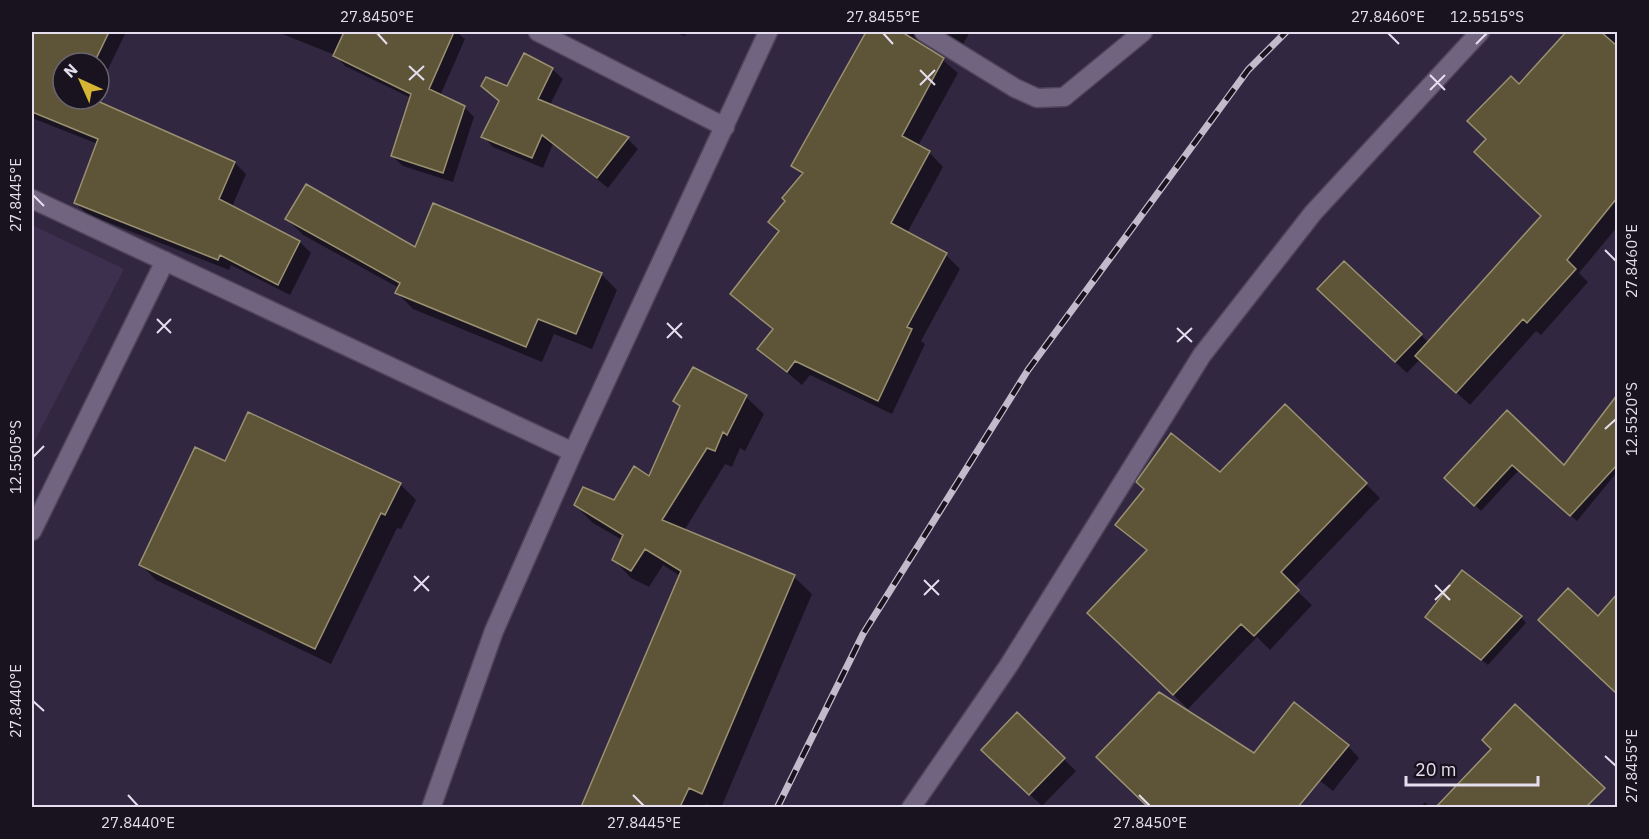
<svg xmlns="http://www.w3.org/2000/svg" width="1649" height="839" font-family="'IBM Plex Sans',sans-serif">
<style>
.built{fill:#3d2f4e}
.shadow{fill:#0007}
.building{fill:#5e5538;stroke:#9a9171;stroke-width:1.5}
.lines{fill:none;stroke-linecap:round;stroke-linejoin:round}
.lane-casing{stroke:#4f455a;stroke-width:21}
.street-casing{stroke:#4f455a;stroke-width:21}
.lane{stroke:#706480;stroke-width:18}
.street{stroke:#706480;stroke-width:18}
.rail-casing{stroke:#c2bbcc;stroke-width:7}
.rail{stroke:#18131e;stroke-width:4.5;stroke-dasharray:14;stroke-linecap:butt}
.ticks{fill:none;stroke:#e5deee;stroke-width:2}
.neatline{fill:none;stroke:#e5deee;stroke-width:2}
.ticks-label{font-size:15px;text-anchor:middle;fill:#e5deee}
</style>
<rect width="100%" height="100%" fill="#322740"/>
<path class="built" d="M 32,225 L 124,269 L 32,446 Z"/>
<path class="shadow" d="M 32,32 L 126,32 L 99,88 L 99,63 L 63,63 L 63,99 L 94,99 L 235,163 L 246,174 L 232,207 L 300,242 L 311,253 L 290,295 L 231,265 L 229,270 L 87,214 L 75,203 L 98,144 L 32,118 Z
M 277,32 L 373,32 L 402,45 L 408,32 L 457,32 L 465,39 L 440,96 L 464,107 L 474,117 L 453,182 L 403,166 L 392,156 L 411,98 L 345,66 L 335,55 Z
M 673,32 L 687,32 L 685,36 Z
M 867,32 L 970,32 L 962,46 L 932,36 L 926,46 L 958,73 L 918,146 L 929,152 L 943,167 L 907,233 L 946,255 L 960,269 L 921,341 L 925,344 L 892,414 L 810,375 L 802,385 L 759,349 L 773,330 L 732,294 L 780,232 L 787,201 L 803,175 L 793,166 Z
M 1568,32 L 1618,32 L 1618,186 L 1611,192 L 1618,197 L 1618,226 L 1579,273 L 1588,282 L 1541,335 L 1536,331 L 1470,405 L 1420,359 L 1407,373 L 1331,301 L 1421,335 L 1429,343 L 1542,216 L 1488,139 L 1519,86 Z
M 552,69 L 563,79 L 550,105 L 628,139 L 638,149 L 608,188 L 553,144 L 543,168 L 493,147 L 483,136 L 500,102 L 483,86 L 508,88 Z
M 287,219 L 415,249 L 601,274 L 617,290 L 592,349 L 554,334 L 542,362 L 413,309 L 397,293 L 399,288 L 303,235 Z
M 694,369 L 746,397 L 764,414 L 745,451 L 740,448 L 732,467 L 725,464 L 684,531 L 794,577 L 812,594 L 721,808 L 706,804 L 705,808 L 585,808 L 583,805 L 680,576 L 663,565 L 649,587 L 631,578 L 614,560 L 622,540 L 593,523 L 575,505 L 614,502 L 650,478 L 681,407 Z
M 1608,411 L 1618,418 L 1618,471 L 1577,521 L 1519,470 L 1481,511 L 1446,478 L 1507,412 L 1565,467 Z
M 226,463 L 400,484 L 416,500 L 401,529 L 397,528 L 331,664 L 156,580 L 140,564 Z
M 1221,474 L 1366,484 L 1380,498 L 1294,588 L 1312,605 L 1270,650 L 1257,637 L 1188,709 L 1104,627 L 1148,552 L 1117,525 Z
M 1605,611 L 1618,623 L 1618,693 L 1552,632 L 1599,618 Z
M 1521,617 L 1526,623 L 1488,665 L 1433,623 Z
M 1017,714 L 1076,771 L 1042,806 L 983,750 Z
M 1348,746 L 1359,758 L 1333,791 L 1280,750 Z
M 1493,749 L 1596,782 L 1572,808 L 1438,808 Z
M 1098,757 L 1283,777 L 1266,808 L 1149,808 Z
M 1425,802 L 1430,808 L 1420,808 Z"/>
<path class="building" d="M 32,32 L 109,32 L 94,63 L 63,63 L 63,99 L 93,99 L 235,162 L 219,199 L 300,241 L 278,285 L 220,255 L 218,260 L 74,203 L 98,139 L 32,112 Z
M 344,32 L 454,32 L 429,89 L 465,106 L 443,173 L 391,156 L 411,94 L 333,56 Z
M 866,32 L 902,32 L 944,58 L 902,136 L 930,151 L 891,223 L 947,253 L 907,327 L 912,329 L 878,401 L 795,361 L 787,372 L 757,349 L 773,329 L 730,294 L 779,231 L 768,222 L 785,201 L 782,198 L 803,173 L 791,166 Z
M 1566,32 L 1601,32 L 1617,46 L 1617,198 L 1567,260 L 1576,269 L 1527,323 L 1523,319 L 1456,393 L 1415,356 L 1541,216 L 1474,152 L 1486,139 L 1467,121 L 1511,76 L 1519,84 Z
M 524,53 L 553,68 L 538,99 L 629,137 L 597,178 L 542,135 L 532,158 L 481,137 L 499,101 L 481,86 L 486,77 L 507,86 Z
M 306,184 L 415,247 L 433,203 L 602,273 L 576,334 L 538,319 L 526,347 L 395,293 L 400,283 L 285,219 Z
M 1344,261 L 1422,334 L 1395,362 L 1317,289 Z
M 693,367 L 747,395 L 727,435 L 723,432 L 715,451 L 707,448 L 662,520 L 795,575 L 702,794 L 689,788 L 680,807 L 581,807 L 681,571 L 645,549 L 631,571 L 612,560 L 623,535 L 574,505 L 583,487 L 614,500 L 634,466 L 649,476 L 680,406 L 673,401 Z
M 1617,395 L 1617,465 L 1570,516 L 1512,465 L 1474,506 L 1444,478 L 1507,410 L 1564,465 Z
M 1285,404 L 1367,483 L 1281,572 L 1299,590 L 1254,636 L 1241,624 L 1173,695 L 1087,613 L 1147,550 L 1115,525 L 1144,489 L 1136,482 L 1171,433 L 1220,472 Z
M 248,412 L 401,483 L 385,515 L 381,513 L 315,649 L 139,565 L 195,447 L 225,461 Z
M 1462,570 L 1522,616 L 1481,660 L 1425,617 Z
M 1568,588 L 1598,616 L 1617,594 L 1617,694 L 1538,620 Z
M 1159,692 L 1254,753 L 1294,702 L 1349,745 L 1298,807 L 1148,807 L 1096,757 Z
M 1515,704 L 1605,788 L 1586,807 L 1436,807 L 1491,749 L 1482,740 Z
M 1017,712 L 1065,758 L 1029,795 L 981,750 Z"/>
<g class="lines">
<defs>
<path id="lane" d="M 924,32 L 1015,88 L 1037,98 L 1064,97 L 1143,32
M 32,531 L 165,261"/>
<path id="street" d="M 538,32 L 725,127
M 32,199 L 573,452
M 431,808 L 494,631 L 573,452 L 768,32
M 911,808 L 1009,665 L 1202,355 L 1313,213 L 1480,32"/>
</defs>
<use href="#lane" class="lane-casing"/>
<use href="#street" class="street-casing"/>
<use href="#lane" class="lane"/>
<use href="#street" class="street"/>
<defs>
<path id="rail" d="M 777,808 L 863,634 L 1028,370 L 1248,70 L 1286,32"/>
</defs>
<use href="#rail" class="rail-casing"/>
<use href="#rail" class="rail"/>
</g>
<path class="ticks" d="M 377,33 L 387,44M 883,33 L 893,44M 1388,33 L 1399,44M 1476,44 L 1487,33M 409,66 L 424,80M 920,70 L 935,85M 1430,75 L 1445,90M 409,80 L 424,66M 920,85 L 935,70M 1430,90 L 1445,75M 33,195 L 44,206M 1605,250 L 1616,261M 157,319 L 171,333M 667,323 L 682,338M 1177,328 L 1192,342M 157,333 L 171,319M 667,338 L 682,323M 1177,342 L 1192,328M 1605,429 L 1616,419M 33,457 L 44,446M 414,576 L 429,591M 924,580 L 939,595M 1435,585 L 1450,600M 414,591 L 429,576M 924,595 L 939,580M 1435,600 L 1450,585M 33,701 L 44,711M 1605,756 L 1616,766M 128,795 L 138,806M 633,795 L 644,806M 1139,795 L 1150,806"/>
<rect width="1649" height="839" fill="none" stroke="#18131e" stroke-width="66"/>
<g transform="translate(81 81) rotate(315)"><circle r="28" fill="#18131e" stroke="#6a6471" stroke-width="1.5"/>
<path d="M0-4.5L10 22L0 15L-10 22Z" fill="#d6b534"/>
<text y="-9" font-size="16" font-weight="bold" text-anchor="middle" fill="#e5deee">N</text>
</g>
<path d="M1406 776v9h132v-9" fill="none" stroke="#e5deee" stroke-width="3"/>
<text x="1415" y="776" font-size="18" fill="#e5deee" stroke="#18131e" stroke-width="4.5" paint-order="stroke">20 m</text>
<rect x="33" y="33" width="1583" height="773" class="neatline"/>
<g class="ticks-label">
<text x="377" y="22">27.8450°E</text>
<text x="883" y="22">27.8455°E</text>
<text x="1388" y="22">27.8460°E</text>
<text x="1487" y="22">12.5515°S</text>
<text transform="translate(16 195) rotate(-90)" y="5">27.8445°E</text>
<text transform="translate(1632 261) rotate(-90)" y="5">27.8460°E</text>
<text transform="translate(1632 419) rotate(-90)" y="5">12.5520°S</text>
<text transform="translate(16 457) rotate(-90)" y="5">12.5505°S</text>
<text transform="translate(16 701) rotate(-90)" y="5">27.8440°E</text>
<text transform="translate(1632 766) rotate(-90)" y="5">27.8455°E</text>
<text x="138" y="828">27.8440°E</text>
<text x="644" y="828">27.8445°E</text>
<text x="1150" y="828">27.8450°E</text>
</g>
</svg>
